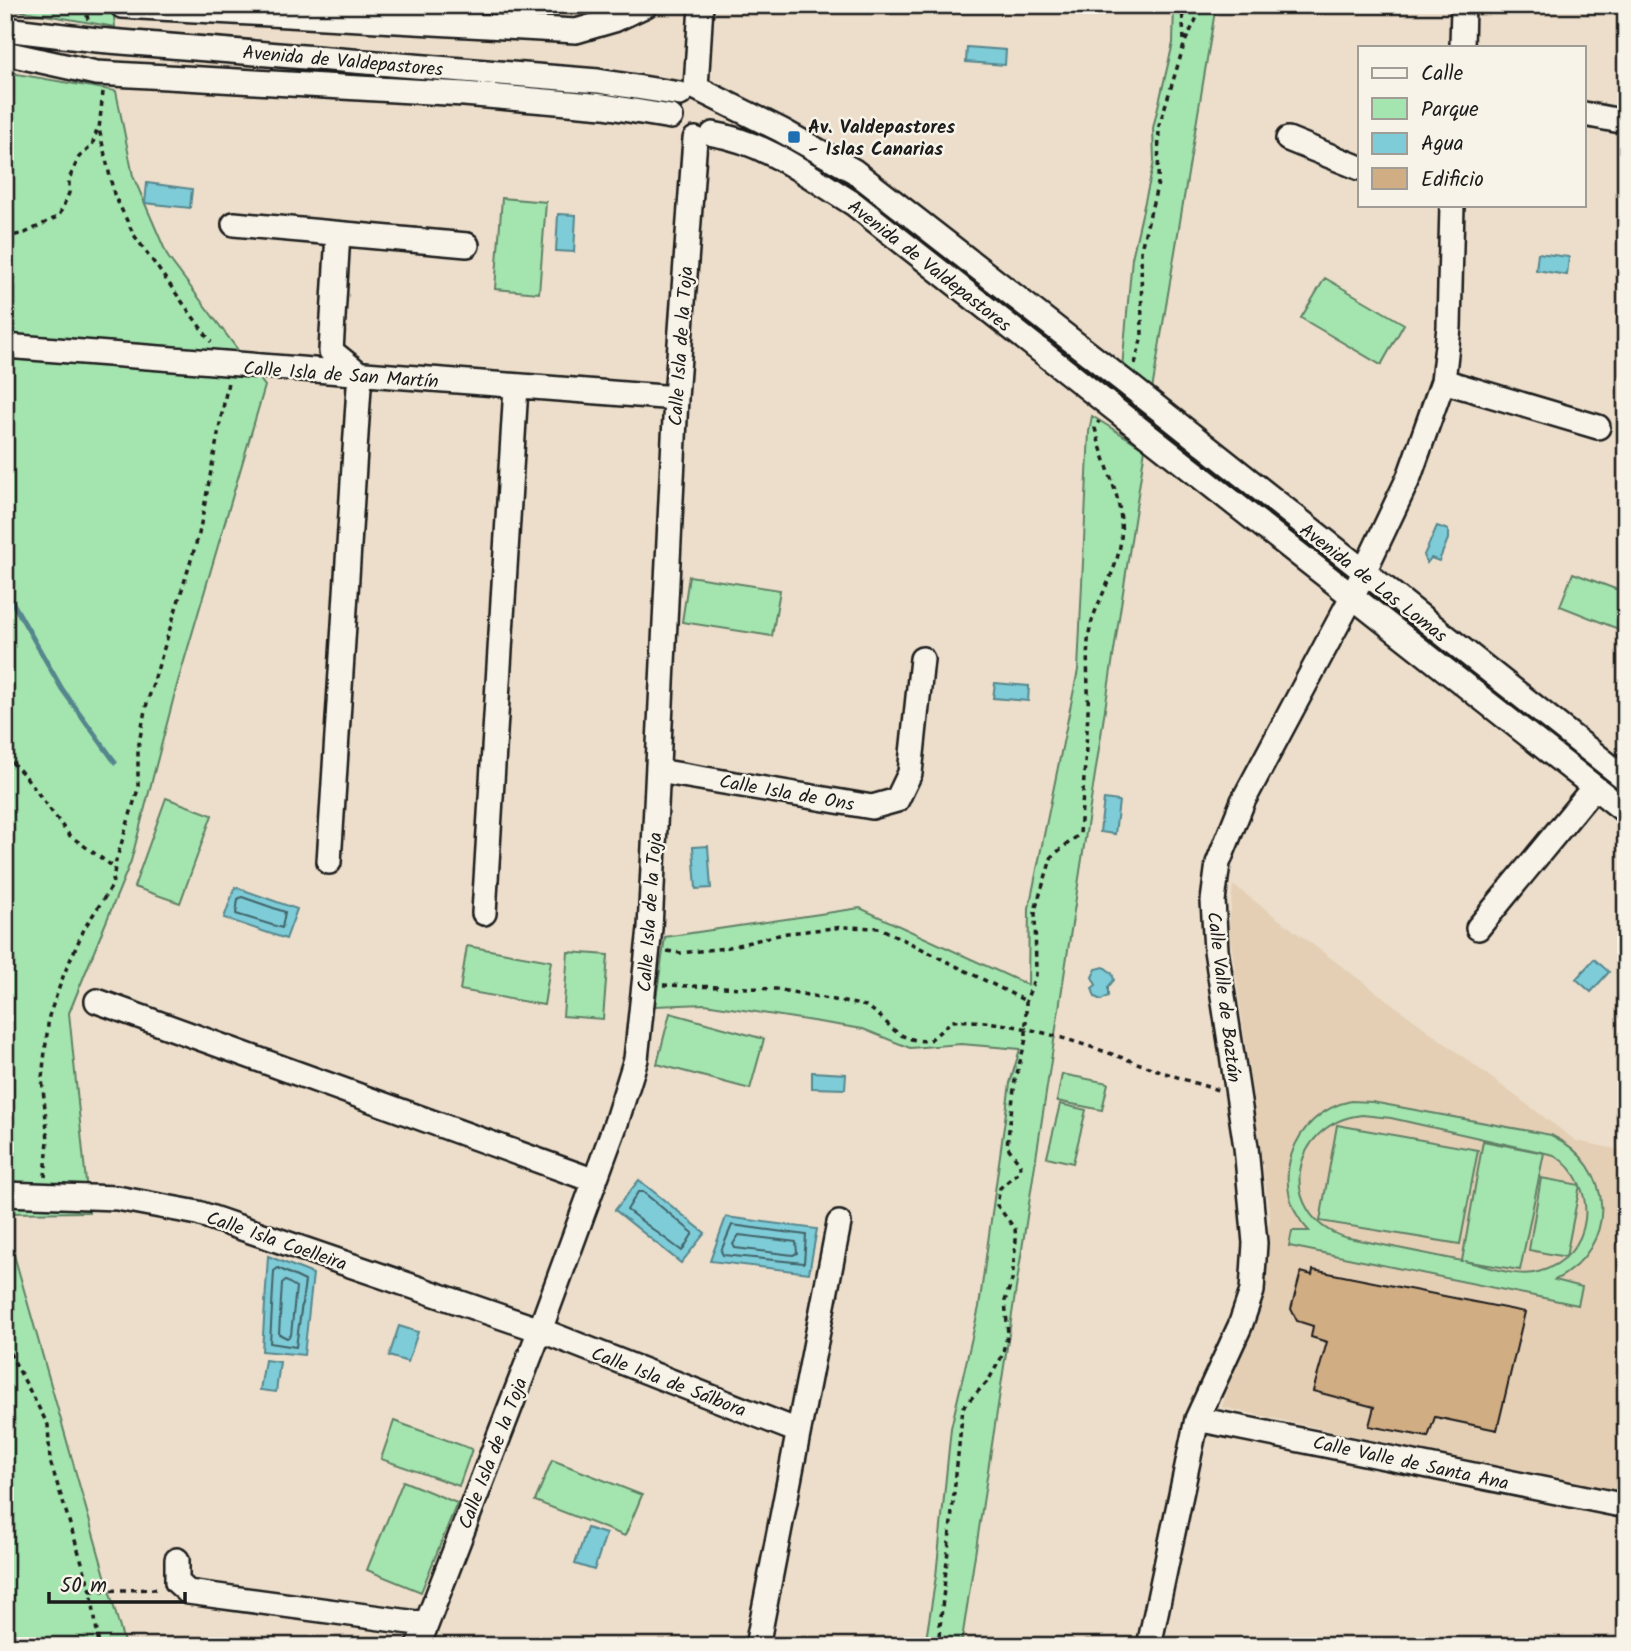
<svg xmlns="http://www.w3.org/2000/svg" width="1631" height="1651" font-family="Kalam,sans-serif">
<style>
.built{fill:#e4cfb5}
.green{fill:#a4e5af;stroke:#608066;stroke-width:2;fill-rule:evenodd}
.water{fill:#7dccd8;stroke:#56868d;stroke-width:2}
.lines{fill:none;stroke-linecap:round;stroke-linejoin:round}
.shore{stroke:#436267;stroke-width:2}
.stream{stroke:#56868d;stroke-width:5}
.building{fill:#d1ad83;stroke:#1c1c1c;stroke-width:2}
.minor-casing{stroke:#1c1c1c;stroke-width:28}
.path{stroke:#1c1c1c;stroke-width:3.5;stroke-dasharray:5 5;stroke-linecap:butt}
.minor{stroke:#f7f3e8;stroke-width:23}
.poi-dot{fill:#1f6fb2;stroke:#f7f3e8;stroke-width:2.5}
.labels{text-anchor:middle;stroke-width:5;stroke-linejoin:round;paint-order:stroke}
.street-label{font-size:19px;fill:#1c1c1c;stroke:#f7f3e8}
.poi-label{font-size:19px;font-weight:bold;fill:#1c1c1c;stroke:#f7f3e8;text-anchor:start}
</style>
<rect width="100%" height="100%" fill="#ecdeca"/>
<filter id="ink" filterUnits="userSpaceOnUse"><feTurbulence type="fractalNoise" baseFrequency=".0143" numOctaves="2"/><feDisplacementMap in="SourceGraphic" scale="14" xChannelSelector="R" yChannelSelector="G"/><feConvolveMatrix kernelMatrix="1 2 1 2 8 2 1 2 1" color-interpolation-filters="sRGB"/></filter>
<g filter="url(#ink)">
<path class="built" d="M 1233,885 L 1576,1141 L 1626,1151 L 1626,1496 L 1222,1407 L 1259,1289 L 1270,1218 L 1229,928 Z"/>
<path class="green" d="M 5,5 L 113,5 L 115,27 L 11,9 Z
M 1174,5 L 1216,5 L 1152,390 L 1122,368 L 1132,258 L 1154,162 L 1153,128 L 1173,43 Z
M 5,72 L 116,91 L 133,176 L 168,257 L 265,386 L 177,685 L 131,861 L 69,1013 L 89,1212 L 5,1213 Z
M 502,198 L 546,202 L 539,293 L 495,289 Z
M 1325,278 L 1404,324 L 1381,365 L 1301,318 Z
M 1092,416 L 1145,449 L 961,1646 L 925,1646 L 936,1576 L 951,1428 L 979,1307 L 1010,1083 L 1020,1049 L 961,1044 L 910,1048 L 863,1029 L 705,1004 L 655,1006 L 665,937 L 860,908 L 1028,985 L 1029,908 L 1078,670 L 1089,432 Z
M 1573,573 L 1626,593 L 1626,632 L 1560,606 Z
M 689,576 L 780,590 L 772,636 L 682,622 Z
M 166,798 L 212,815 L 180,903 L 134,887 Z
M 467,946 L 551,961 L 544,1005 L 460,990 Z
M 568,952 L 608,955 L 603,1019 L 563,1016 Z
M 670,1013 L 764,1039 L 750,1089 L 657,1064 Z
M 1062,1074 L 1108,1083 L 1102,1110 L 1057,1101 Z
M 1351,1101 L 1372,1102 L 1551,1135 C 1616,1166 1619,1247 1555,1280 L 1582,1287 L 1578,1305 L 1289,1246 L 1292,1231 L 1309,1231 C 1266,1186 1292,1113 1351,1101 ZM 1362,1115 L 1391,1118 L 1554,1155 C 1601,1185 1595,1257 1538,1272 C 1516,1278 1486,1266 1464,1261 L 1520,1270 L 1544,1153 L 1483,1141 L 1462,1261 L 1344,1237 C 1276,1215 1289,1123 1362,1115 Z
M 1060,1104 L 1086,1110 L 1073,1163 L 1047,1157 Z
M 1337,1125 L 1478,1150 L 1460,1244 L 1320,1221 Z
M 1541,1178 L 1580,1185 L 1566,1257 L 1529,1250 Z
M 5,1223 L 125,1646 L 5,1646 Z
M 394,1421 L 472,1449 L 459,1486 L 381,1459 Z
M 552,1460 L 642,1495 L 625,1536 L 535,1501 Z
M 403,1481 L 457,1503 L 421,1592 L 367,1570 Z"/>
<path class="water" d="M 967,47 L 1006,50 L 1005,65 L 966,62 Z
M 147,183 L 192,189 L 190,208 L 145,203 Z
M 558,214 L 576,215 L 574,252 L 556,251 Z
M 1538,253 L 1569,257 L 1567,275 L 1536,270 Z
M 1437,526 L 1448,530 L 1448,539 L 1439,561 L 1431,558 L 1427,563 L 1424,555 Z
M 995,683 L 1029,686 L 1028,701 L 993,698 Z
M 1104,799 L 1119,801 L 1115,834 L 1100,832 Z
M 708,846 L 711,888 L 696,889 L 693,847 Z
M 235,887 L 297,909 L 286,939 L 224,918 Z
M 1594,959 L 1609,972 L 1591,992 L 1576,979 Z
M 1104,967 L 1112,973 L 1114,980 L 1108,987 L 1108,996 L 1101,1000 L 1095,997 L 1092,988 L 1096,985 L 1092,977 L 1096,969 Z
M 812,1072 L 846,1074 L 845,1089 L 812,1088 Z
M 639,1180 L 705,1233 L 681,1263 L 615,1210 Z
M 726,1217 L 817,1229 L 809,1273 L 710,1261 Z
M 268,1256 L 313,1274 L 304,1355 L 262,1351 Z
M 399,1326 L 418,1332 L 408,1362 L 389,1356 Z
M 265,1360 L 280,1362 L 276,1392 L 260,1390 Z
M 587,1528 L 606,1534 L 594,1570 L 575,1564 Z"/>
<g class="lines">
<path class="shore" d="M 242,897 L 285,912 L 282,928 L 236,914 L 238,899 Z
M 638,1192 L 643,1192 L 693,1233 L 682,1251 L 627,1210 Z
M 732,1225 L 806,1235 L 804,1263 L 723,1255 L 721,1251 Z
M 739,1235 L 796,1242 L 797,1253 L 793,1255 L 735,1248 L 733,1244 Z
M 278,1268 L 305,1281 L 296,1347 L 270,1343 L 274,1271 Z
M 286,1281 L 296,1287 L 291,1335 L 287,1338 L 279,1334 L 282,1283 Z"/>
<path class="stream" d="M 5,589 L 62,689 L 115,762"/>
</g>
<path class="building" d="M 1313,1270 L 1525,1312 L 1497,1430 L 1435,1417 L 1428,1437 L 1369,1426 L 1374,1407 L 1313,1391 L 1327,1342 L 1311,1337 L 1313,1326 L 1297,1321 L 1291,1309 L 1301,1272 L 1312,1275 Z"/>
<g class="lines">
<defs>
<path id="minor" d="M 122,6 L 576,31 L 614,20 L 646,5
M 5,29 L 97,40 L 598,81 L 680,94
M 1462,47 L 1463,5
M 5,53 L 96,73 L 464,94 L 604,106 L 671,117
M 696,88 L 781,130 L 854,171 L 1125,382 L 1626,779
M 696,88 L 701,5
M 1584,114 L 1626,122
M 713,134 C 765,142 810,177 854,204 L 1626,812
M 1288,139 L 1360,168
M 234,224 L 467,245
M 5,346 L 676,398
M 1443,381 L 1598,427
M 658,771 L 872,807 L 897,800 L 910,773 L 922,659
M 329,862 L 359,387 L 362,376 L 331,351 L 338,234
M 484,913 L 516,387
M 1478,928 L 1594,787
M 97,1001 L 595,1181
M 5,1194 L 117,1198 L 198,1213 L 540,1330 L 798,1431
M 1197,1419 L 1626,1506
M 177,1560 L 177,1582 L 188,1592 L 425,1624
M 418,1646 L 540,1330 L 616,1123 L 636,1059 L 650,928 L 676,398 L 695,139
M 757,1646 L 839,1223
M 1149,1646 L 1197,1419 L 1240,1326 L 1252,1291 L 1255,1243 L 1246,1147 L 1216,950 L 1213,901 L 1218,863 L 1243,801 L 1353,595 L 1409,477 L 1443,381 L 1449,327 L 1452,205"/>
</defs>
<use href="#minor" class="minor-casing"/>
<path class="path" d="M 85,5 L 88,20
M 1182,5 L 1184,40
M 103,92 L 99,129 L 114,194 L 134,235 L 211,342
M 5,251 L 11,236 L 25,233 L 59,216 L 69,193 L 69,179 L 79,157 L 92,146 L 97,130
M 1135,364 L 1142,336 L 1141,249 L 1158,183 L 1159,126 L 1185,42 L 1203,5
M 5,755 L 26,777 L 69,835 L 115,868
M 667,951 L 681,953 L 725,948 L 787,933 L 844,927 L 880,928 L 1026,1001
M 663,985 L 776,989 L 866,1006 C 894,1023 890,1040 929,1041 L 952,1021 C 1036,1017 1137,1067 1218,1090
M 45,1177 L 48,1140 L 42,1078 L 49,1016 L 64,974 L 85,927 L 112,886 L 116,861 L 138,789 L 138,749 L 145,710 L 199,534 L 228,382
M 5,1344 L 48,1425 L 50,1461 L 91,1591 L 99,1646
M 91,1591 L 158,1589
M 5,1626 L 12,1646
M 938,1646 L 963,1407 L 988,1381 L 1001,1358 L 1008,1334 L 1005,1301 L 1012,1280 L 1016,1240 L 1015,1229 L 997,1205 L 1000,1188 L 1020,1171 L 1020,1164 L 1007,1146 L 1015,1081 L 1026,1039 L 1026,1001 L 1036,975 L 1035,910 L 1052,856 L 1080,834 C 1083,793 1086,752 1088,711 C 1089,688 1086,665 1088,642 C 1090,610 1112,583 1119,551 C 1129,507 1105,470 1095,428 L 1099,421"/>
<use href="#minor" class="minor"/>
</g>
</g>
<rect class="poi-dot" x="787" y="130" width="14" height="14" rx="3.5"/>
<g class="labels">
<g class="street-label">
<text transform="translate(343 60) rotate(5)" y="7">Avenida de Valdepastores</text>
<text transform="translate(930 265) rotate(38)" y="7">Avenida de Valdepastores</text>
<text transform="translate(680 346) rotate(-86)" y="7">Calle Isla de la Toja</text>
<text transform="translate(341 374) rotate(4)" y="7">Calle Isla de San Martín</text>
<text transform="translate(1374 582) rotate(38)" y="7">Avenida de Las Lomas</text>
<text transform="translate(787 792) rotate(10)" y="7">Calle Isla de Ons</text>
<text transform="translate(649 912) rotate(-86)" y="7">Calle Isla de la Toja</text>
<text transform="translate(1225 997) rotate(83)" y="7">Calle Valle de Baztán</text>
<text transform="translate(277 1240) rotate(19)" y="7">Calle Isla Coelleira</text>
<text transform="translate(669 1381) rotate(21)" y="7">Calle Isla de Sálbora</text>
<text transform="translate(492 1453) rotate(-69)" y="7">Calle Isla de la Toja</text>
<text transform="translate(1411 1462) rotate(12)" y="7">Calle Valle de Santa Ana</text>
</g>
<g class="poi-label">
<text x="808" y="133">Av. Valdepastores<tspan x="808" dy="22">- Islas Canarias</tspan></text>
</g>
</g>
<rect width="1631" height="1651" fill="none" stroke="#f7f3e8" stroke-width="28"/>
<rect x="14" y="14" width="1603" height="1623" fill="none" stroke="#1c1c1c" stroke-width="2.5" filter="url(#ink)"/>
<rect x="1358" y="46" width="228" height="161" fill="#f7f3e8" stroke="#9f9d96" stroke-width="2"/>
<rect x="1372" y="68" width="35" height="10" fill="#f7f3e8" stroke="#9f9d96" stroke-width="2"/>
<text x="1421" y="80" font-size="21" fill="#1c1c1c">Calle</text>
<rect x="1372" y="98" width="35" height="21" fill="#a4e5af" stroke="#9f9d96" stroke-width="2"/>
<text x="1421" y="116" font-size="21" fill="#1c1c1c">Parque</text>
<rect x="1372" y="133" width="35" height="21" fill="#7dccd8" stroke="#9f9d96" stroke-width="2"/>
<text x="1421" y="150" font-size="21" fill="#1c1c1c">Agua</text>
<rect x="1372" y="168" width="35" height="21" fill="#d1ad83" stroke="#9f9d96" stroke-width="2"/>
<text x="1421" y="186" font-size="21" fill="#1c1c1c">Edificio</text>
<path d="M49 1592v10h136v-10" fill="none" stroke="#1c1c1c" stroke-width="3.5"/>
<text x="60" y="1592" font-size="21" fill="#1c1c1c" stroke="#f7f3e8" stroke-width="5" paint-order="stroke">50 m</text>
</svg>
